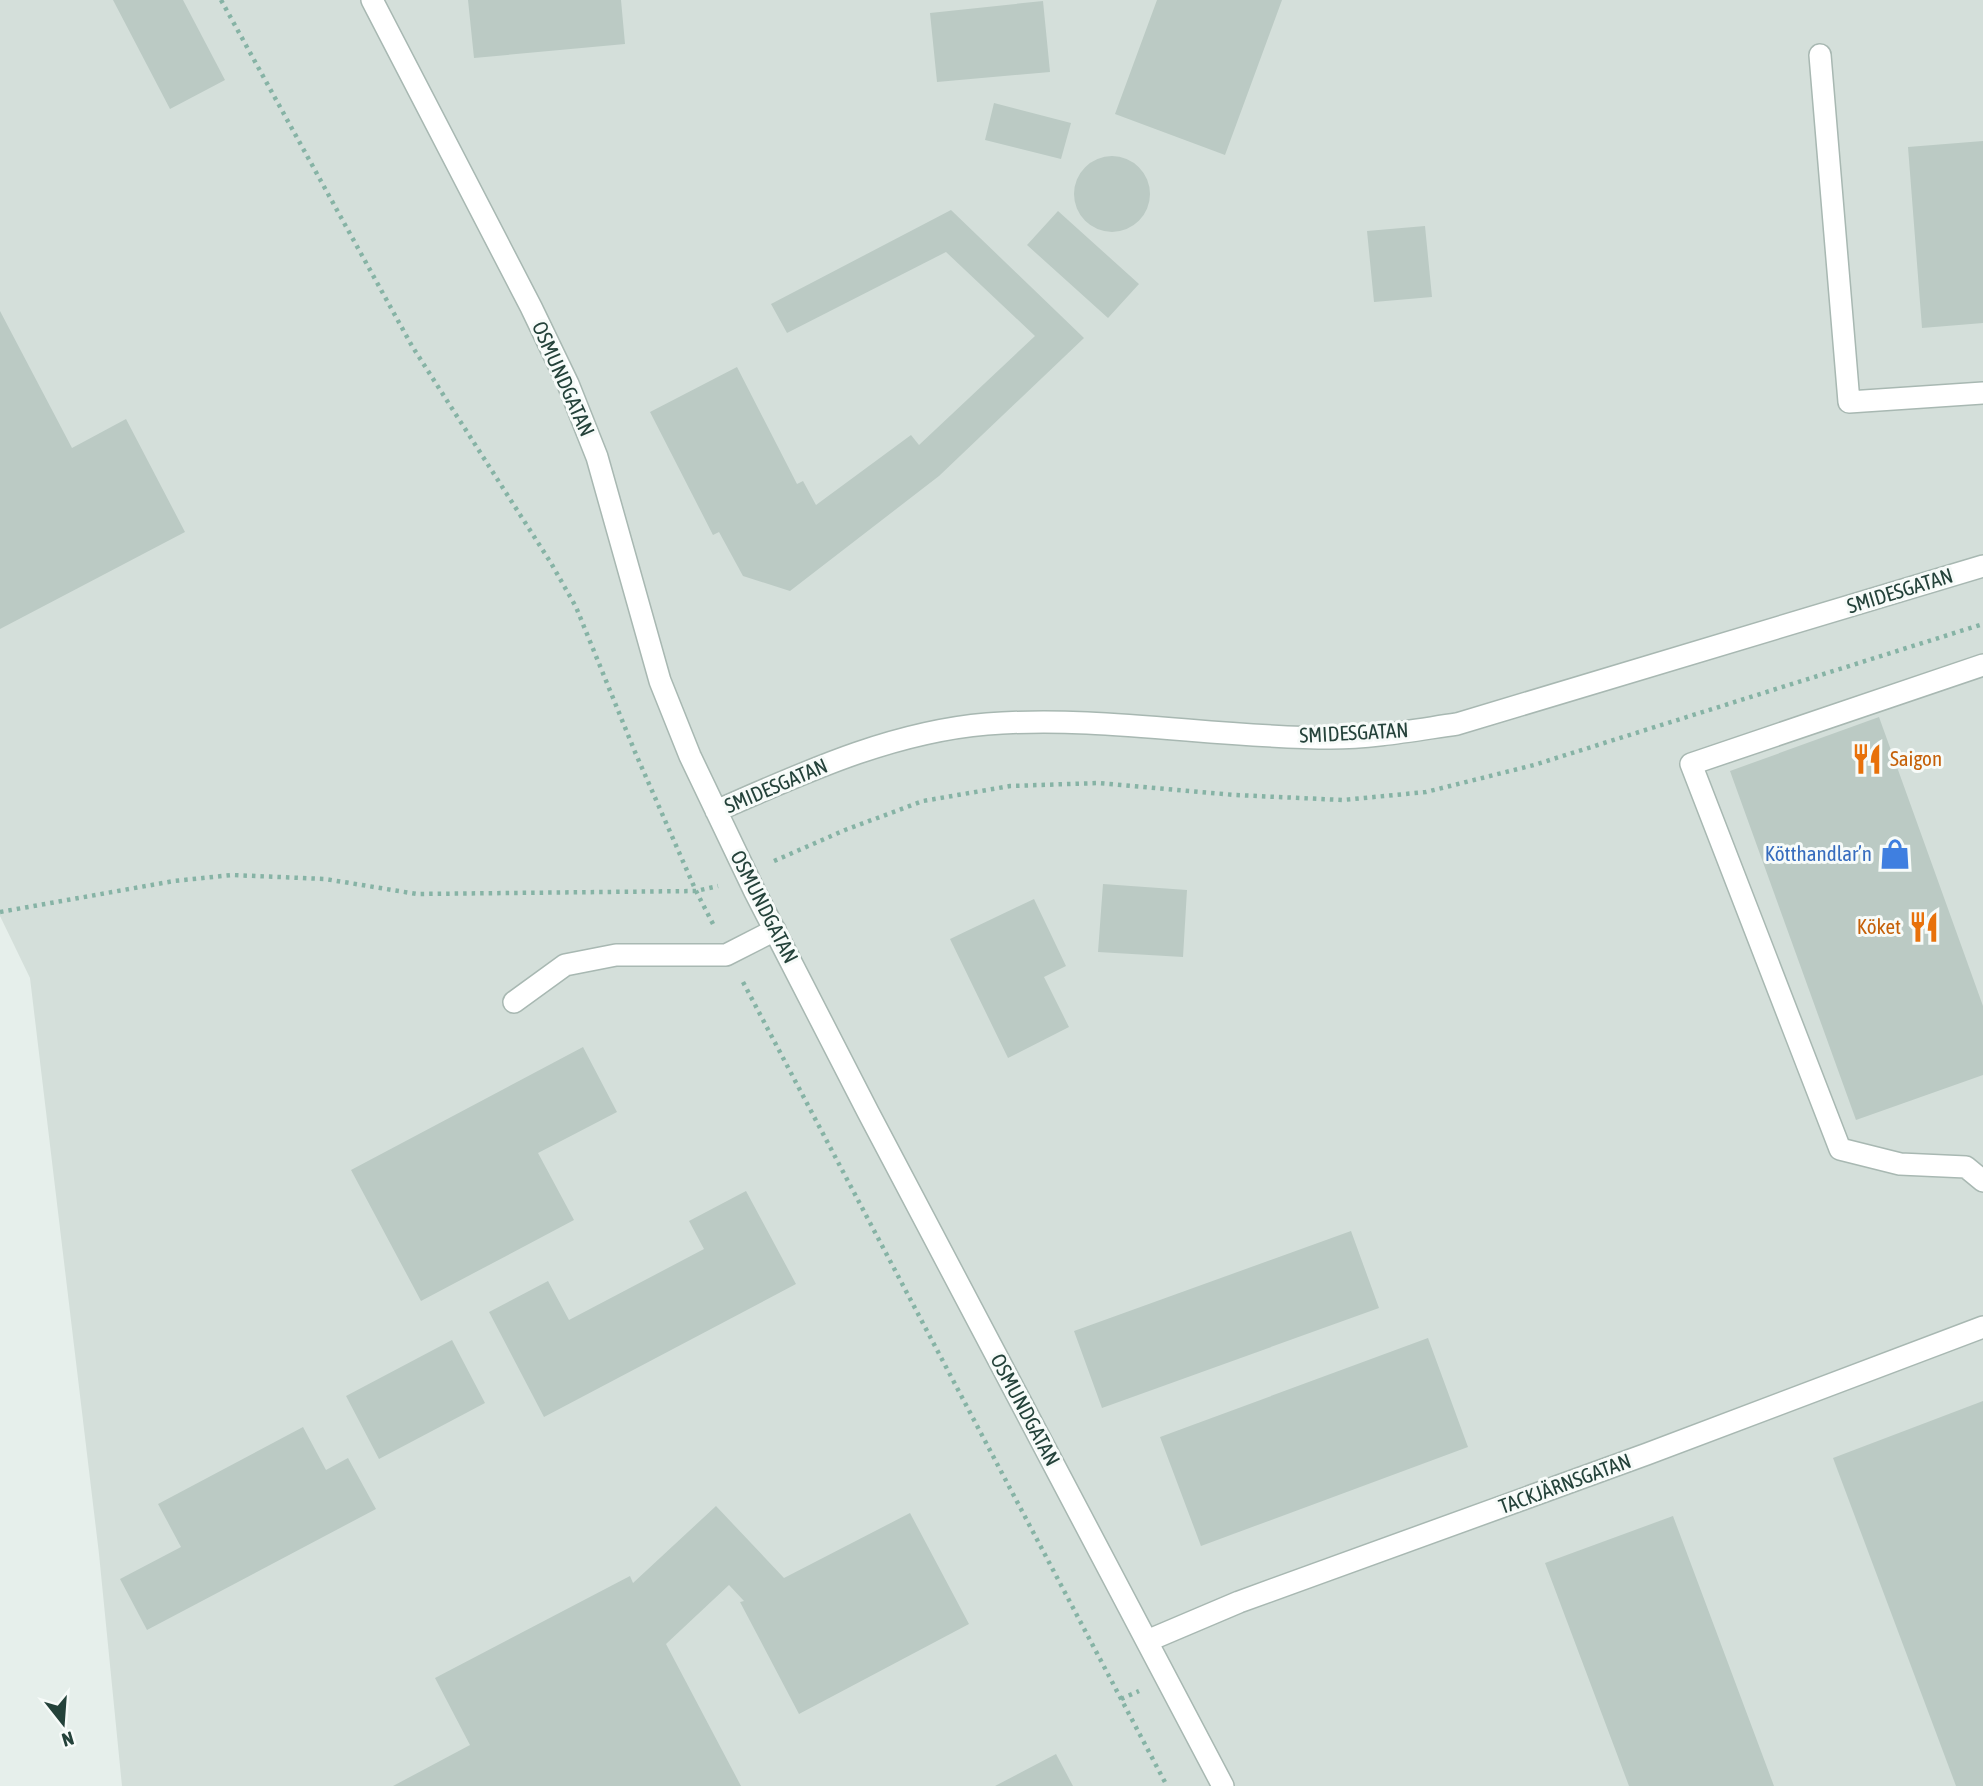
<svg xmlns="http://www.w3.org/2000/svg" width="1983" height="1786" font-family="'Asap Condensed',sans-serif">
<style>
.built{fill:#d4dfda}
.building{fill:#bbcac4}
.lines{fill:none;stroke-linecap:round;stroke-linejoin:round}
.minor-casing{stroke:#a8b8b2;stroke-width:24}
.path{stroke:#86b3a5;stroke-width:4.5;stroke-dasharray:3.5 5;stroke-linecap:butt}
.minor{stroke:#fff;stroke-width:21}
.labels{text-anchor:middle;stroke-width:6;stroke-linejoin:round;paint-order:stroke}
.street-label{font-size:21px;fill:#24423a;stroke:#f7fbf9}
.food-label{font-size:21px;fill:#c56008;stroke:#f7fbf9;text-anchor:start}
.shop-label{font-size:21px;fill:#366cbe;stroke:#f7fbf9;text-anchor:end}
</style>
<rect width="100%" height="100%" fill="#e6efeb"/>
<path class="built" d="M 0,0 L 1983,0 L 1983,1786 L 122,1786 L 99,1554 L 30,978 L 0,916 Z"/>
<path class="building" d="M 113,0 L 183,0 L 225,80 L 170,109 Z
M 468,0 L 621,0 L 625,44 L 474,58 Z
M 1157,0 L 1282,0 L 1225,155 L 1115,114 Z
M 1043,1 L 1050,72 L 937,82 L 930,13 Z
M 994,103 L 1071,123 L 1061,159 L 985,140 Z
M 1983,141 L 1983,323 L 1922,328 L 1908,147 Z
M1074 194a38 38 0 1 1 76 0a38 38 0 1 1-76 0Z
M 951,210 L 1084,338 L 939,476 L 790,591 L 743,576 L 719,532 L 713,535 L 650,412 L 737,367 L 797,484 L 803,481 L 816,505 L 911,435 L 919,445 L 1035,336 L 946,252 L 787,333 L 771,304 Z
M 1058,211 L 1139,284 L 1108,318 L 1027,245 Z
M 1425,226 L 1432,297 L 1374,302 L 1367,231 Z
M 0,311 L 72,448 L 126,419 L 185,532 L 0,629 Z
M 1879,717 L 1983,1006 L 1983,1075 L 1856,1120 L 1730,771 Z
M 1103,884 L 1187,890 L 1183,957 L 1098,952 Z
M 1034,899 L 1066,966 L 1044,977 L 1069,1027 L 1008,1058 L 950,939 Z
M 583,1047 L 617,1112 L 538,1153 L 574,1220 L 421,1301 L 351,1170 Z
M 746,1191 L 796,1284 L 544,1417 L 489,1312 L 548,1281 L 569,1320 L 704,1249 L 689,1221 Z
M 1351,1231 L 1379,1308 L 1102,1408 L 1074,1331 Z
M 1428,1338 L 1468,1447 L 1201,1546 L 1160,1437 Z
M 452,1340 L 485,1403 L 379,1459 L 346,1396 Z
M 1983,1401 L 1983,1786 L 1956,1786 L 1833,1458 Z
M 303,1427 L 326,1470 L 348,1458 L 376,1509 L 147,1630 L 120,1579 L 181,1547 L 158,1504 Z
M 716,1506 L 784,1578 L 910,1513 L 969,1624 L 799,1714 L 740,1602 L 744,1601 L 729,1585 L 666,1644 L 741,1786 L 393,1786 L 470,1745 L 435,1678 L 630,1576 L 633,1583 Z
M 1673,1516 L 1774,1786 L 1629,1786 L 1545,1563 Z
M 1056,1754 L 1073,1786 L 995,1786 Z"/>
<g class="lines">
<defs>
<path id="minor" d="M 372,0 L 531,307 L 568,384 L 597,457 L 660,681 L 690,756 L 755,892 L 868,1112 L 1223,1786
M 1820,55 L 1849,402 L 1983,393
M 1983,665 L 1691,764 L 1840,1149 L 1900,1164 L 1966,1167 L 1983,1181
M 716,811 C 803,773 891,732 987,724 C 1102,715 1216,738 1331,738 C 1373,738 1415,730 1457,724 L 1983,566
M 514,1002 L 565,965 L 616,955 L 726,955 L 775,930
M 1147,1641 L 1239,1602 L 1647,1454 L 1983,1327"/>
</defs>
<use href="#minor" class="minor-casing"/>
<path class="path" d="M 221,0 L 412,346 L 551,563 L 576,607 L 635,752 L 696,891 L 713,924
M 774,861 L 845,830 L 923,801 L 1010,786 L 1099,783 L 1235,795 L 1343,800 L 1426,792 L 1534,765 L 1983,624
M 0,912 L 174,881 L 232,875 L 325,879 L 417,894 L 696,891 L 718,886
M 743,982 L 1167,1786
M 1121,1699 L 1139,1691"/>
<use href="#minor" class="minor"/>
</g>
<defs>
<symbol id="restaurant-bare" viewBox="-9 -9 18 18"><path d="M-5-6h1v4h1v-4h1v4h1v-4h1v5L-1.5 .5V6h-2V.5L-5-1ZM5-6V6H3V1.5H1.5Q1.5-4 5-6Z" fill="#e8710a" stroke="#f7fbf9" stroke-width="2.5" paint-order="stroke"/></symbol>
<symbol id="shop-bare" viewBox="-9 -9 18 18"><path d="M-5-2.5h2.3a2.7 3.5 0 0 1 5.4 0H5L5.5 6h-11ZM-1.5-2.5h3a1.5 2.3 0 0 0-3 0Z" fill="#3f7fe0" stroke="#f7fbf9" stroke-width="2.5" paint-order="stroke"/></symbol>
</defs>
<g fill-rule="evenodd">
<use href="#restaurant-bare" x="1845" y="737" width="44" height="44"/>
<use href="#shop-bare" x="1873" y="832" width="44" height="44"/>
<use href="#restaurant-bare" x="1902" y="905" width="44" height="44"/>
</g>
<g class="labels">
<g class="street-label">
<text transform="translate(563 379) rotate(66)" y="7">OSMUNDGATAN</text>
<text transform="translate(1900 591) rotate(-17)" y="7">SMIDESGATAN</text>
<text transform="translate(1354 733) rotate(-3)" y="7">SMIDESGATAN</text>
<text transform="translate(776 786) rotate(-23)" y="7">SMIDESGATAN</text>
<text transform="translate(764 907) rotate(63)" y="7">OSMUNDGATAN</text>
<text transform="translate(1025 1410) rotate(62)" y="7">OSMUNDGATAN</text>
<text transform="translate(1565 1484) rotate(-20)" y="7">TACKJÄRNSGATAN</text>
</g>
<g class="food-label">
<text x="1890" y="766">Saigon</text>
<text x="1901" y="934" text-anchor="end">Köket</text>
</g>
<g class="shop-label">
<text x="1872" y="861">Kötthandlar’n</text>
</g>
</g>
<g transform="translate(63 1723) rotate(163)" stroke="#f7fbf9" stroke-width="5" paint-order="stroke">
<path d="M0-5L12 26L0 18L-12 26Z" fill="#24423a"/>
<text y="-10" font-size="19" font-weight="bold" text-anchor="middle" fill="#24423a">N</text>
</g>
</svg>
